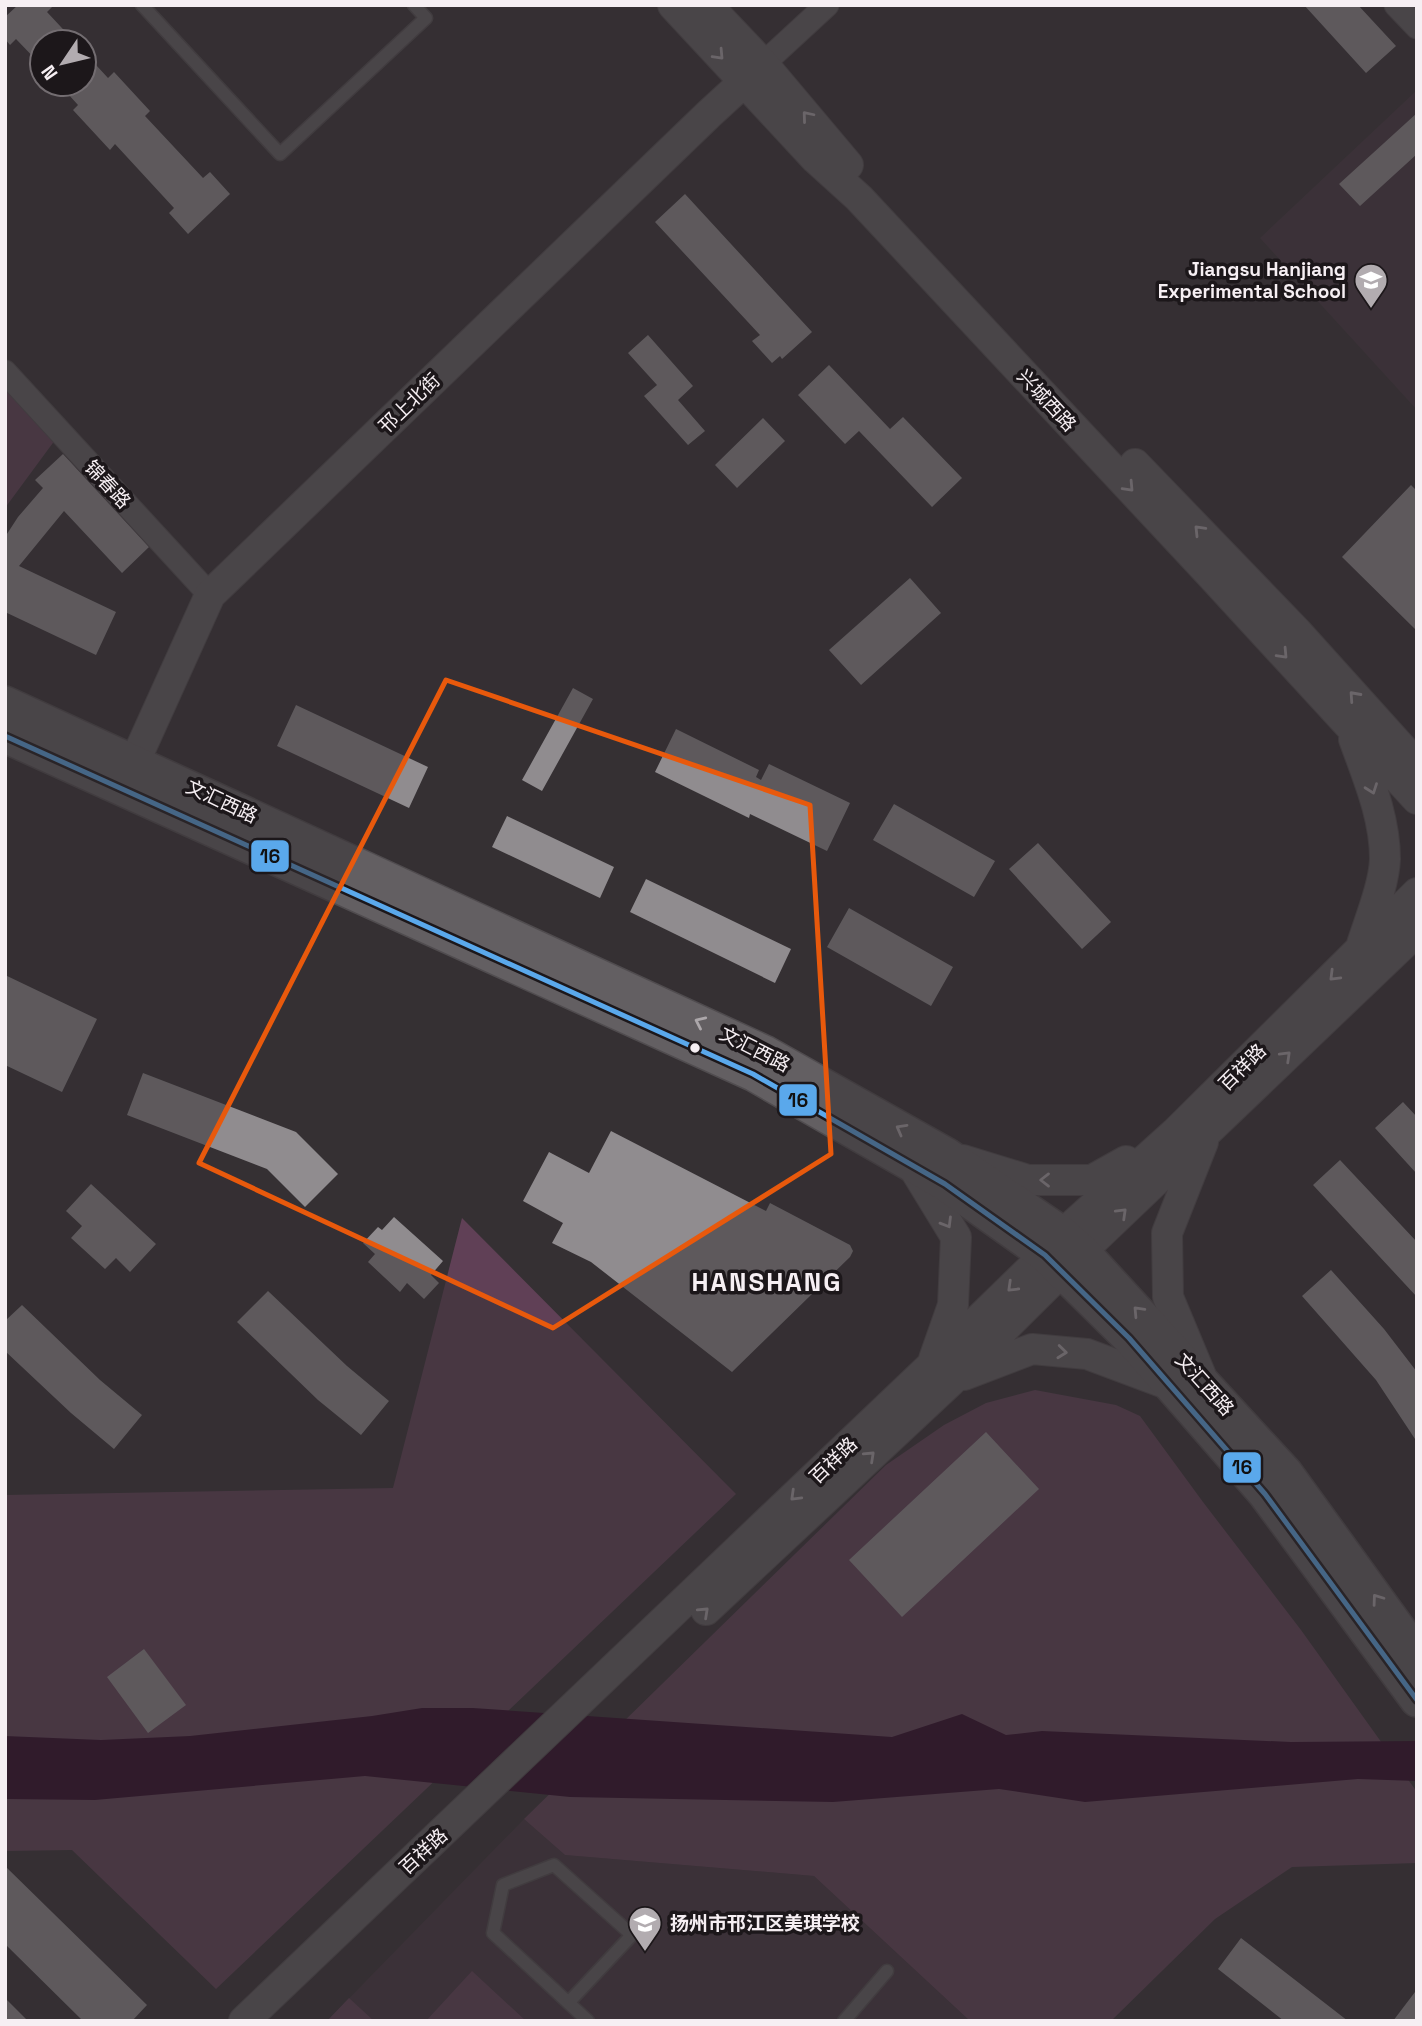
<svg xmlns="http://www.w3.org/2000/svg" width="1422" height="2026" font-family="'Space Grotesk','Noto Sans SC',sans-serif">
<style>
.built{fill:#43343e}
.green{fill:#604056}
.water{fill:#2b0422}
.building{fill:#908c8f}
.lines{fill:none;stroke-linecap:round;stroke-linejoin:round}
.service-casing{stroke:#504c4f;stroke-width:15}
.minor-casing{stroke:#504c4f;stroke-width:25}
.tertiary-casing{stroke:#504c4f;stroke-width:32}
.secondary-casing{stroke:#504c4f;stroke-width:36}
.service{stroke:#635f62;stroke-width:12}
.minor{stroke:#635f62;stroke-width:23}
.tertiary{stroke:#635f62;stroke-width:30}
.secondary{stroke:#635f62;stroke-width:33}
.bus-1-casing{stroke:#1c171a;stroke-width:10}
.bus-1{stroke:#5aa8eb;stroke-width:5}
.oneway{stroke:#aca7aa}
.marked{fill:none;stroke:#e8590c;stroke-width:5;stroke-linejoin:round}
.bus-dot{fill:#f6eff3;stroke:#1c171a;stroke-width:2.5}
.labels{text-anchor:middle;stroke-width:7;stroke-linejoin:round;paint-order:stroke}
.poi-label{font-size:19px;font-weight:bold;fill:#f6eff3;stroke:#1c171a;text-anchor:end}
.street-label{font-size:19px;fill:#f6eff3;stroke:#1c171a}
.district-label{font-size:26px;font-weight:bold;letter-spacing:2px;fill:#f6eff3;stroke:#1c171a}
.line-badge{stroke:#1c171a;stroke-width:2.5}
.pale-badge-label{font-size:19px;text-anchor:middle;font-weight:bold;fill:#111}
</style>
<rect width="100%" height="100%" fill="#353033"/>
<path class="built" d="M 1417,90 L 1417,410 L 1260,238 Z
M 524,1819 L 565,1855 L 814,1876 L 970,2021 L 327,2021 Z"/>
<path class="green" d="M 5,381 L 58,436 L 5,508 Z
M 462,1218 L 736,1494 L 216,1989 L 72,1850 L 5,1851 L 5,1495 L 393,1488 Z
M 1035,1390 L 1116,1405 L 1140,1416 L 1203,1502 L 1301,1630 L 1417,1792 L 1417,1863 L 1292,1867 L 1215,1919 L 1111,2021 L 970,2021 L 814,1876 L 565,1855 L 524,1819 L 886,1465 L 944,1425 L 986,1403 Z
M 472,1971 L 526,2021 L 426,2021 Z
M 349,1998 L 374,2021 L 327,2021 Z"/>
<path class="water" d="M 422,1708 L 473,1708 L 892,1737 L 962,1714 L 1006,1735 L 1042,1731 L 1291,1742 L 1417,1741 L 1417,1781 L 1358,1779 L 1085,1802 L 999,1789 L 833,1802 L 570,1797 L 365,1776 L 95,1800 L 5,1799 L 5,1736 L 101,1740 L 190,1736 L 372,1716 Z"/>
<path class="building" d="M 18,5 L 54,5 L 47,12 L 75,42 L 42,42 L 42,66 L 16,39 L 10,45 L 5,39 L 5,17 Z
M 1304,5 L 1358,5 L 1396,46 L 1366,73 Z
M 84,52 L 108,78 L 114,72 L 150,111 L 145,116 L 203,178 L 210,172 L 230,194 L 188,234 L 169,213 L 174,208 L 115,144 L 110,150 L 73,110 L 78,105 L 59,84 L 84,84 Z
M 1417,113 L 1417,154 L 1360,206 L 1339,184 Z
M 685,194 L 812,332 L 782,359 L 780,356 L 772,363 L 752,341 L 760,335 L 655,222 Z
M 648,335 L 693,386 L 678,400 L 705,431 L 688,445 L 644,396 L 657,385 L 628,353 Z
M 829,365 L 890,429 L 903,417 L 962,478 L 932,507 L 859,431 L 845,444 L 798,395 Z
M 763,418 L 785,441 L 737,488 L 715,465 Z
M 63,454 L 149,547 L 122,573 L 64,511 L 19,566 L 116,612 L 96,655 L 5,612 L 5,537 L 18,517 L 43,488 L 35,480 Z
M 1411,485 L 1417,491 L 1417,631 L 1342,557 Z
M 910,578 L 941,613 L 861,685 L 829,650 Z
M 573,688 L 593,699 L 542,791 L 522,780 Z
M 296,705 L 428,767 L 409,808 L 277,746 Z
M 676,729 L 759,770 L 756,777 L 761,780 L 769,764 L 850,803 L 827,851 L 750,814 L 749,818 L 655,772 Z
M 894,804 L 995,861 L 974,897 L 873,840 Z
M 507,816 L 614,867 L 600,898 L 492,847 Z
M 1038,843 L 1111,922 L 1082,949 L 1009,869 Z
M 646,879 L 791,949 L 775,983 L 630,912 Z
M 849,908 L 953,967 L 931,1006 L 827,947 Z
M 5,975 L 97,1019 L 62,1092 L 5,1065 Z
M 143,1073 L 296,1132 L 338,1174 L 305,1207 L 267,1169 L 127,1115 Z
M 1403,1102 L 1417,1117 L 1417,1174 L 1375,1128 Z
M 611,1131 L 766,1211 L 770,1203 L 850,1245 L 853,1251 L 850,1257 L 732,1372 L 591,1262 L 552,1243 L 563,1223 L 523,1201 L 549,1152 L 589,1173 Z
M 1340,1160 L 1417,1242 L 1417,1297 L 1313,1185 Z
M 91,1184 L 156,1244 L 130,1272 L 116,1258 L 105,1269 L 71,1238 L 82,1226 L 66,1211 Z
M 394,1217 L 443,1261 L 431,1275 L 439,1283 L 424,1299 L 407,1283 L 400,1292 L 368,1262 L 375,1254 L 363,1243 L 378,1227 L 382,1230 Z
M 1331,1270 L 1384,1329 L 1417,1372 L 1417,1442 L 1376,1380 L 1302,1296 Z
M 268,1291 L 347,1366 L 389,1401 L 361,1435 L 318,1400 L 237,1322 Z
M 22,1305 L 100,1380 L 142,1415 L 114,1449 L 71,1413 L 5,1351 L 5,1321 Z
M 986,1432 L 1039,1489 L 902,1617 L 849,1560 Z
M 144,1649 L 186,1705 L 148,1733 L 107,1677 Z
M 5,1866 L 147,2005 L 132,2021 L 83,2021 L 5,1944 Z
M 1241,1938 L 1348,2021 L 1284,2021 L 1218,1969 Z
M 1415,1992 L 1417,1993 L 1417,2021 L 1393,2021 Z
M 5,1998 L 28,2021 L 5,2021 Z"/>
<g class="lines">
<defs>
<path id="service" d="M 142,5 L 280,154 L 426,18 L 414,5
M 569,2002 L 632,1935 L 554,1865 L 503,1885 L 493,1933 L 588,2021
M 844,2021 L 887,1971"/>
<path id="minor" d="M 1396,5 L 1417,27
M 763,64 L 827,5
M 5,372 L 210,595"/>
<path id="tertiary" d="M 673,5 L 816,159 L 859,198 L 1212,576 L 1417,799
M 707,5 L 763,64 L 848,165
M 1135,464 L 1297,632 L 1417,765
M 1354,739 C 1368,778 1385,817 1385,859 C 1384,885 1370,919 1362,944
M 125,783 L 210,595 L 709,114 L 758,69
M 963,1160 L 1028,1180 L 1092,1180 L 1126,1161
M 912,1165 L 956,1237 L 953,1305 L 934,1359
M 964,1375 L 1032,1349 L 1087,1354 L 1170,1385
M 1201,1376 L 1168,1297 L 1167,1233 L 1203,1142
M 706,1610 L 951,1381 L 1082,1251 L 1417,931
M 244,2021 L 931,1366 L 1045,1255 L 1063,1234 L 1175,1133 L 1417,893"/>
<path id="secondary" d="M 5,703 L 764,1052 L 947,1155 L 1063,1234 L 1082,1251 L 1286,1473 L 1417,1654
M 5,736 L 753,1074 L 945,1184 L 1045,1255 L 1129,1338 L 1265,1494 L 1417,1700"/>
</defs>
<use href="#service" class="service-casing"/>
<use href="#minor" class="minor-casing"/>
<use href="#tertiary" class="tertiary-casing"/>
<use href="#secondary" class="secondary-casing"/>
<use href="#service" class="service"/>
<use href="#minor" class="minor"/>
<use href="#tertiary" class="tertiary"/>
<use href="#secondary" class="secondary"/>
<defs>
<path id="bus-1" d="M 5,736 L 753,1074 L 945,1184 L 1045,1255 L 1129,1338 L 1265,1494 L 1417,1700"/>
</defs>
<use href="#bus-1" class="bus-1-casing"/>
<use href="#bus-1" class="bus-1"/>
</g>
<defs><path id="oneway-chevron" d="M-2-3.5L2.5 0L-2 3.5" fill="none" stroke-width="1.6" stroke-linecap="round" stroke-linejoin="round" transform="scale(1.75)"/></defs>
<g class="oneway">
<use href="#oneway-chevron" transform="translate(719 55) rotate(47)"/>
<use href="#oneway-chevron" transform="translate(807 116) rotate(-130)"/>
<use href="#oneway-chevron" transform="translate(1129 487) rotate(47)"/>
<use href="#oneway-chevron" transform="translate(1199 530) rotate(-134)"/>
<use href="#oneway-chevron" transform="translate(1283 654) rotate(47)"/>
<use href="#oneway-chevron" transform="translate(1354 696) rotate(-132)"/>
<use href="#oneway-chevron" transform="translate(1372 789) rotate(70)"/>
<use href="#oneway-chevron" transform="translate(1334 976) rotate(135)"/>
<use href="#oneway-chevron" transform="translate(700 1022) rotate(-155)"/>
<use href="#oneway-chevron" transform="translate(1286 1056) rotate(-44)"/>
<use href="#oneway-chevron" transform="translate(901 1129) rotate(-151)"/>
<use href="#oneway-chevron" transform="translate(1045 1180) rotate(180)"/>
<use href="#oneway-chevron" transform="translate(1122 1213) rotate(-44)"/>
<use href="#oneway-chevron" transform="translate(947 1223) rotate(59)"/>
<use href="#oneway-chevron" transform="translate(1012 1287) rotate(136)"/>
<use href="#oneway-chevron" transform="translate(1138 1311) rotate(-133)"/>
<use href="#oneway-chevron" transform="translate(1062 1352) rotate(6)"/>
<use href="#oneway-chevron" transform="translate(870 1456) rotate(-43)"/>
<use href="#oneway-chevron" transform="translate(795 1496) rotate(136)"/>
<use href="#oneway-chevron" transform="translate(1377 1599) rotate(-126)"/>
<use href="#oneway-chevron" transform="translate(704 1612) rotate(-43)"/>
</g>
<path d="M0 0H1422V2026H0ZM 446,680 L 810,805 L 831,1154 L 553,1328 L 199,1163 Z" fill="#353033" fill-opacity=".55" fill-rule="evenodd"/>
<path class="marked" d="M 446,680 L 810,805 L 831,1154 L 553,1328 L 199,1163 Z"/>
<defs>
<symbol id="school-pin" viewBox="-11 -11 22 30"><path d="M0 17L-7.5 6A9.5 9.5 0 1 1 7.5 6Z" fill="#b2acb0" stroke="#1c171a"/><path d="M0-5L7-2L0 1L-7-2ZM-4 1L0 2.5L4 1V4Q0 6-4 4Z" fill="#fff"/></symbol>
</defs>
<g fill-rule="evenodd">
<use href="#school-pin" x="1352" y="261" width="38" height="52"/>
<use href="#school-pin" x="626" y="1904" width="38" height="52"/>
</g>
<circle class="bus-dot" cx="695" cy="1048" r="6"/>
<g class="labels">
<g class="poi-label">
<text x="1346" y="276">Jiangsu Hanjiang<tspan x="1346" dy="22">Experimental School</tspan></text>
<text x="670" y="1930" text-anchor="start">扬州市邗江区美琪学校</text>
</g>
<g class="street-label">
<text transform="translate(1047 400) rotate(47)" y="7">兴城西路</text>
<text transform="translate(409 403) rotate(-44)" y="7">邗上北街</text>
<text transform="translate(108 484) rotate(47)" y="7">锦春路</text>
<text transform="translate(222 801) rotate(25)" y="7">文汇西路</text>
<text transform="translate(755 1049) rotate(27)" y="7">文汇西路</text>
<text transform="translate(1242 1067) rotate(-45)" y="7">百祥路</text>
<text transform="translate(1205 1384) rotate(48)" y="7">文汇西路</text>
<text transform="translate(833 1460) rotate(-44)" y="7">百祥路</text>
<text transform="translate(423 1851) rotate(-43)" y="7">百祥路</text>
</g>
<g class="district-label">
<text x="767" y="1291">HANSHANG</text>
</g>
</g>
<g class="line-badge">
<rect x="250" y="839" width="40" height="34" rx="7" fill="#5aa8eb"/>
<rect x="778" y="1083" width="40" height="34" rx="7" fill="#5aa8eb"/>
<rect x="1222" y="1451" width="40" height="33" rx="7" fill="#5aa8eb"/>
</g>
<g class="pale-badge-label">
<text x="270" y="863">16</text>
<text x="798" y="1107">16</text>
<text x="1242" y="1474">16</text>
</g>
<rect width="1422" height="2026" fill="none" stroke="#f6eff3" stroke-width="14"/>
<g transform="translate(63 63) rotate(235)"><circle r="33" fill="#1c171a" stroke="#736d71" stroke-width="2"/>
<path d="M0-5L12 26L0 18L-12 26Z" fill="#b2acb0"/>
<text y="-10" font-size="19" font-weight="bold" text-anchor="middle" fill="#f6eff3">N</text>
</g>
</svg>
